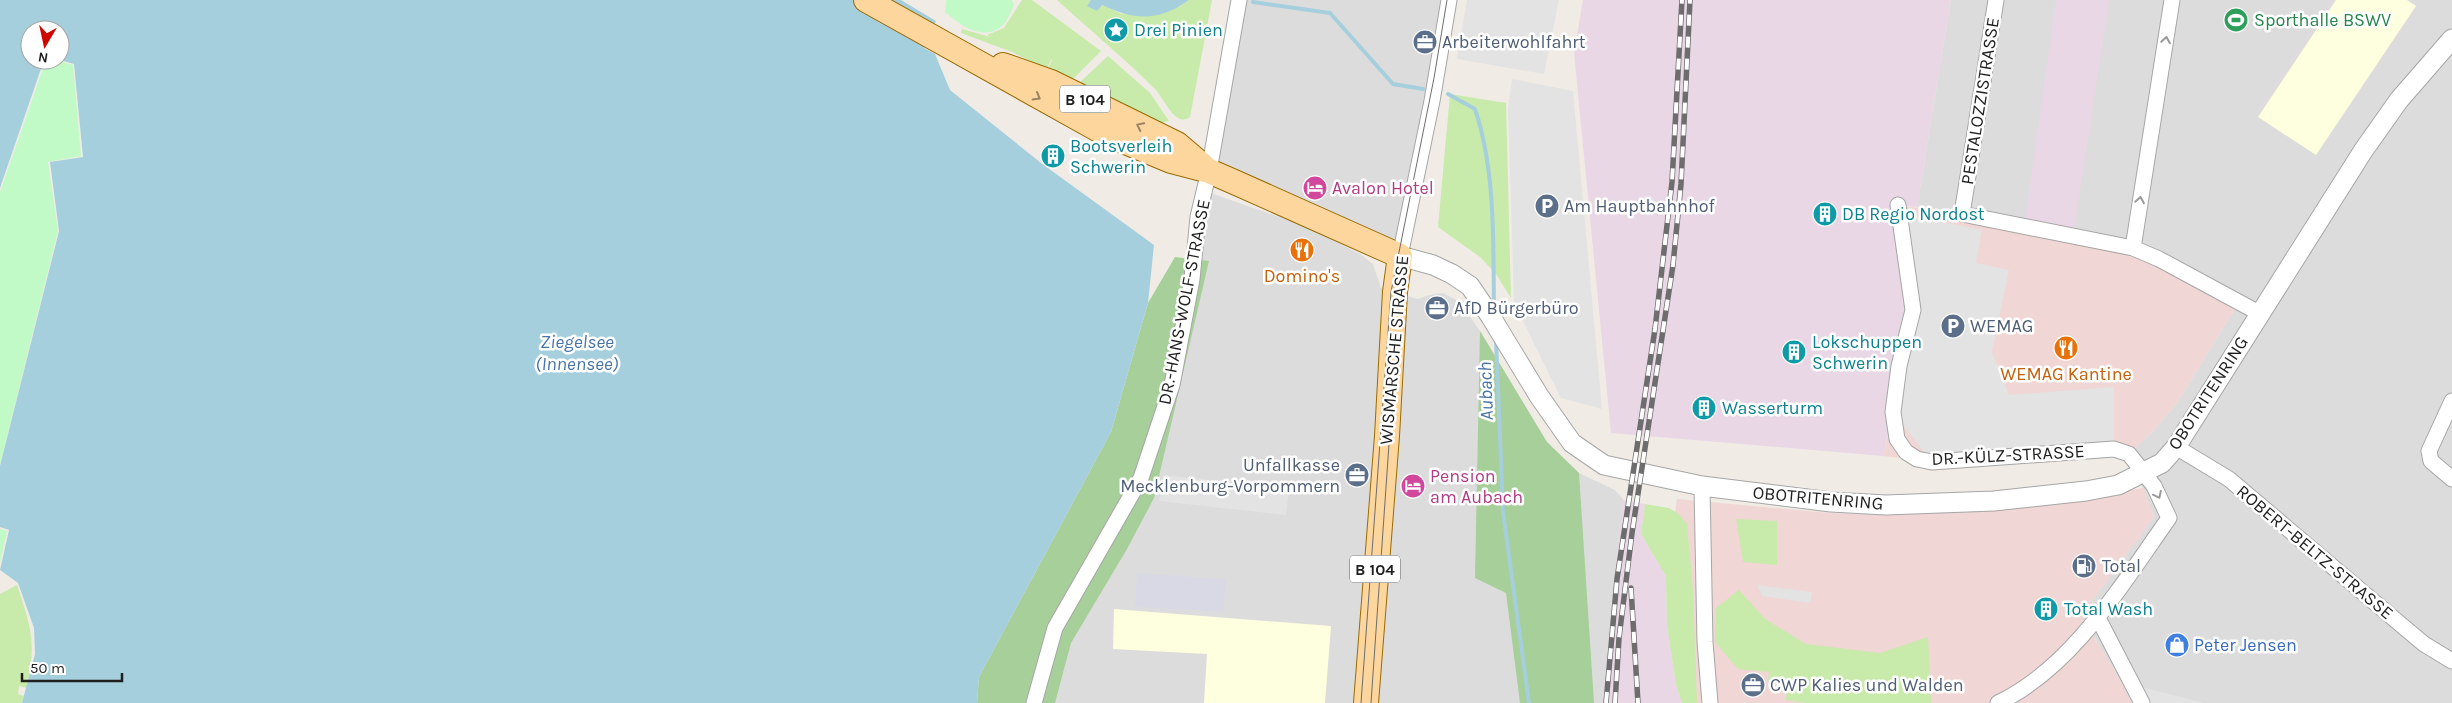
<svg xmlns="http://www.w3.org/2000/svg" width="2452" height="703" font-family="Karla,sans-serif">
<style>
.residential{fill:#dddcdc}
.commercial{fill:#f0d6d4}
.industrial{fill:#e9d7e5}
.education{fill:#feffde}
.grass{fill:#c8eaaa}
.forest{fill:#a7cf99}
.park{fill:#c1fac7}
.parking{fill:#e3e3e3}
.plaza{fill:#d9d9e5}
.water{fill:#a5cfdd}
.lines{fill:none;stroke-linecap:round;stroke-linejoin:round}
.stream{stroke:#a5cfdd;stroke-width:4}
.minor-casing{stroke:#a6a6a6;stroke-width:17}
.tertiary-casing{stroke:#a6a6a6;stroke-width:21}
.primary-casing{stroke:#996b00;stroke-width:26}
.minor{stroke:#fff;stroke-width:15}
.tertiary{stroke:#fff;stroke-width:19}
.primary{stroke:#fcd69d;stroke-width:24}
.tram{stroke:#6d6d6d;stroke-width:1}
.rail-casing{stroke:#6d6d6d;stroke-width:5.5}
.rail{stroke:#fff;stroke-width:4;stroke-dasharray:11;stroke-linecap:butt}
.oneway{stroke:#9a9a9a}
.oneway2{stroke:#998464}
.labels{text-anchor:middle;stroke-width:5;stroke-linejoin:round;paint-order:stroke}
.shield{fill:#fff;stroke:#626262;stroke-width:1}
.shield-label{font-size:16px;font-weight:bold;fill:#1f1f1f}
.leisure-label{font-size:18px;fill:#27864d;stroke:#fff;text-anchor:start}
.culture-label{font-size:18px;fill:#0d838f;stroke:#fff;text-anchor:start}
.service-label{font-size:18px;fill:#4e5e75;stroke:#fff;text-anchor:start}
.street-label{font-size:18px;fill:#1f1f1f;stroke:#fff}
.hotel-label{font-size:18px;fill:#b23c85;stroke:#fff;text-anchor:start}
.food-label{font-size:18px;fill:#c56008;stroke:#fff}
.shop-label{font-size:18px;fill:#366cbe;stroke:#fff;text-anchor:start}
.water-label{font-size:19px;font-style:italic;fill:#4775a7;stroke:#fff}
</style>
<rect width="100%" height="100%" fill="#f0ece5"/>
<path class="residential" d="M 1239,0 L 1449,0 L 1400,256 L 1209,171 Z
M 1951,0 L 2452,0 L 2452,703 L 2134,703 L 2081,616 L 2154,517 L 2129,454 L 2153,431 L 2177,403 L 2239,302 L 1962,214 L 1917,207 Z
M 1205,191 L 1302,225 L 1360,254 L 1373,264 L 1381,288 L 1418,299 L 1429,295 L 1443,293 L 1460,302 L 1480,331 L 1547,442 L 1579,473 L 1615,490 L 1627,504 L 1603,703 L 1034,703 L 1141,478 Z"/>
<path class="commercial" d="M 1898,205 L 1962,214 L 2133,248 L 2239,302 L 2177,403 L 2153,431 L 2129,454 L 1932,462 L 1883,456 L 1893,412 Z
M 2143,488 L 2154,517 L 2081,616 L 2134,703 L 1682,703 L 1666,576 L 1677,499 L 1830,513 L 1883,515 L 2004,510 Z"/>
<path class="industrial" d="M 1583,0 L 1951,0 L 1917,207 L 1899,205 L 1913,310 L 1883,456 L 1611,433 L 1574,53 Z
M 2056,0 L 2109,0 L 2073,237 L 2024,227 Z
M 1623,500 L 1645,504 L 1641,534 L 1666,576 L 1667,625 L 1676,685 L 1682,703 L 1602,703 Z"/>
<path class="education" d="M 2336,0 L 2407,0 L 2416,6 L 2316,155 L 2258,117 Z
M 1114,609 L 1331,626 L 1325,703 L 1204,703 L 1207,654 L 1113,649 Z"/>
<path class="grass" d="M 1022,0 L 1032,0 L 1101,51 L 1072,80 L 1048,69 L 1052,60 L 1050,58 L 1051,60 L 1047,69 L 1012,52 L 961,33 L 962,29 L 990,37 L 987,35 L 1004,28 Z
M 1057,0 L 1091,0 L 1088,6 L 1102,5 L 1122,14 L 1179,7 L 1189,0 L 1212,0 L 1190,117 C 1175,128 1164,98 1155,89 C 1124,58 1090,30 1057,0 Z
M 1108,56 L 1150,93 L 1169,121 L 1162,123 L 1078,84 Z
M 1450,94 L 1506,103 L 1511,298 L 1496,274 L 1480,257 L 1438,227 Z
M 1645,504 L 1669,508 L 1679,514 L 1687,524 L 1693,591 L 1697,703 L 1682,703 L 1676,685 L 1667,625 L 1666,576 L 1641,534 Z
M 1736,519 L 1777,521 L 1777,565 L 1743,562 Z
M 17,585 C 32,630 36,641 27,688 L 19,686 L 18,694 L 24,696 L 22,703 L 0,703 L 0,594 Z
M 1739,590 L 1765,619 L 1806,644 L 1880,653 L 1928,637 L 1931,703 L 1807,703 L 1786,700 L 1787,683 L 1768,681 L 1769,672 L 1738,669 L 1715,642 L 1716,608 Z"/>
<path class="forest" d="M 1175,257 L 1209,261 L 1154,498 L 1127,549 L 1071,643 L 1055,703 L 977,703 L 979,677 L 1111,432 L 1148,303 Z
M 1480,331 L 1547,442 L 1579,473 L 1594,703 L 1520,703 L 1506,593 L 1475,578 Z"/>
<path class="park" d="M 946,0 L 1012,0 L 1014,5 C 1011,11 1007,22 1002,26 C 983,42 960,25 945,12 Z
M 46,60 L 57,60 L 73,65 L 81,156 L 48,162 L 58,231 L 0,465 L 0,192 Z
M 0,529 L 7,531 L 0,562 Z"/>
<path class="parking" d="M 1467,0 L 1559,0 L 1544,74 L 1457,59 Z
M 1512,79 L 1573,91 L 1602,409 L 1561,398 L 1514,303 L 1508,109 Z
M 1899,213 L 1982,230 L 1976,263 L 2009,270 L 1992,352 L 2009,395 L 2114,387 L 2114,449 L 1932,462 L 1893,412 L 1913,310 Z
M 1163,475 L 1289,489 L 1286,515 L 1159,501 Z
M 1757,585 L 1812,592 L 1810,603 L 1762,596 Z
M 2142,687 L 2205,703 L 2148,703 Z"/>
<path class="plaza" d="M 1137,573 L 1226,579 L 1223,612 L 1135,607 Z"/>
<path class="water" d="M 0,0 L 901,0 L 936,21 L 924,48 L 935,54 L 950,90 L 1041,163 L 1154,245 L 1148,303 L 1111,432 L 979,677 L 977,703 L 22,703 L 35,654 L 34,628 L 18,583 L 0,570 L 9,530 L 0,527 L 0,466 L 59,231 L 50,162 L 83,157 L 74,64 L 60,60 L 60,30 L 30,30 L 30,60 L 44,60 L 0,188 Z
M 1091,0 L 1189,0 C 1158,22 1134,20 1102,5 L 1097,11 L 1087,6 Z"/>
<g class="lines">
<path class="stream" d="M 1253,2 L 1330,13 L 1393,84 L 1423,89
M 1448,94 L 1475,109 C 1496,172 1493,244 1494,310
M 1496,340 L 1503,512 L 1529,703"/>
<defs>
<path id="minor" d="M 1996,0 L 1962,214 L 2133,248 L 2159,259 L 2259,313
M 1898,205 L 1913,310 L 1899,366 L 1893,412 L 1897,439 L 1906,452 L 1917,459 L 1932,462 L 2114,449 L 2129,454 L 2154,486 L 2169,518 C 2122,584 2073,667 1998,703
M 2133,248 L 2172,0
M 1400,256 L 1432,101 L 1449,0
M 2452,401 L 2429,451 L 2431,461 L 2452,479
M 2176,447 L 2229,479 L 2399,623 L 2424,644 L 2452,661
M 1702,486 L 1705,642 L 1710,703
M 2098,618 L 2142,703
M 1034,703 L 1055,628 L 1141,478 L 1172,385 L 1192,279 L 1198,217 L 1209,171 L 1239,0"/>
<path id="tertiary" d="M 1400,256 L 1433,265 L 1452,274 L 1470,286 L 1491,317 L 1539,396 L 1572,443 L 1604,465 L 1702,486 L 1831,502 L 1886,505 L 1994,501 L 2086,491 L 2118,485 L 2162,463 L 2176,447 L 2363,151 L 2399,100 L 2452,39"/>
<path id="primary" d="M 866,0 L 1106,134 L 1171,161 L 1209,171 L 1232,181 L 1400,256 L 1395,292 L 1387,436 L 1366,703
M 1003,65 L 1051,82 L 1177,144 L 1204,167"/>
</defs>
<use href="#minor" class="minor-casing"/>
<use href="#tertiary" class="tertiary-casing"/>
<use href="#primary" class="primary-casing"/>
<use href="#minor" class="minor"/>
<use href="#tertiary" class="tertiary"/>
<use href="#primary" class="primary"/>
<path class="tram" d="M 1361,703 L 1391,292 L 1434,78 L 1447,0
M 1371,703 L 1392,401"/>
<defs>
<path id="rail" d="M 1631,588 L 1638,703
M 1606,703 L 1617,579 L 1655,329 L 1672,182 L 1682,0
M 1615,703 L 1619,638 L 1632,533 L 1673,265 L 1681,184 L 1690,0"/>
</defs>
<use href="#rail" class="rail-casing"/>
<use href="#rail" class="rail"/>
</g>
<defs><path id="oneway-chevron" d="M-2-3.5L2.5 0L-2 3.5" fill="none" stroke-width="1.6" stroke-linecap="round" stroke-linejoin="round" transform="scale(1.25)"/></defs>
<g class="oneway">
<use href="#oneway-chevron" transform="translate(2166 40) rotate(-81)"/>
<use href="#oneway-chevron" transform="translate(2140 200) rotate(-81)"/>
<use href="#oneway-chevron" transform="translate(2158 495) rotate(64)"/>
</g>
<g class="oneway2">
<use href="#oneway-chevron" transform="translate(1037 97) rotate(30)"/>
<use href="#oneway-chevron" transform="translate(1140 126) rotate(-154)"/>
</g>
<defs>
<symbol id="stadium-disc" viewBox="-11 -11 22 22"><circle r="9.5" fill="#2e9e5b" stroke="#fff"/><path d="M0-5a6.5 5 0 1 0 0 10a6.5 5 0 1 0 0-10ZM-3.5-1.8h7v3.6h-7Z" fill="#fff"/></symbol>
<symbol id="sight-disc" viewBox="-11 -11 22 22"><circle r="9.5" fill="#0f9aa8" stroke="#fff"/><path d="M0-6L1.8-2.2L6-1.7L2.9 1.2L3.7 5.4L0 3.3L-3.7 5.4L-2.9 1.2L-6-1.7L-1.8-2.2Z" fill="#fff"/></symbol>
<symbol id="office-disc" viewBox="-11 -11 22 22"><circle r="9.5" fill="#5c6f8a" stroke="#fff"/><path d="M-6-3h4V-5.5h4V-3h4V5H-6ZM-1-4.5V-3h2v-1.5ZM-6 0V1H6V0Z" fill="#fff"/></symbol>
<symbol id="building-disc" viewBox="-11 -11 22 22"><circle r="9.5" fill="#0f9aa8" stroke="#fff"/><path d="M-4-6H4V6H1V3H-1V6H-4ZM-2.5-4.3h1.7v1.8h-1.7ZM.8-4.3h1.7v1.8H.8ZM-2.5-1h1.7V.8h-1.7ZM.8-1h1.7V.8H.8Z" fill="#fff"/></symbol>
<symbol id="hotel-disc" viewBox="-11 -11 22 22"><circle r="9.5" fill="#d1479c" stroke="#fff"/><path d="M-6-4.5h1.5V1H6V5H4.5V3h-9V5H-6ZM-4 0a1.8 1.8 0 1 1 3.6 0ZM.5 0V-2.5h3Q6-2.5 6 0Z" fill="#fff"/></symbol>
<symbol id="parking-disc" viewBox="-11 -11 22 22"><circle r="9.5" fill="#5c6f8a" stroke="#fff"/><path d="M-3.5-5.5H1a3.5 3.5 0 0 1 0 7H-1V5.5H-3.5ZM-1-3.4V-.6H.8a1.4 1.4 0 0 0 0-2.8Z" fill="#fff"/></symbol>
<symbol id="restaurant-disc" viewBox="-11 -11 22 22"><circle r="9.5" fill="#e8710a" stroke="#fff"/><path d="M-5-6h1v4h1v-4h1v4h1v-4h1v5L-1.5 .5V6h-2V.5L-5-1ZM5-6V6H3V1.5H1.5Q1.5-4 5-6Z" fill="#fff"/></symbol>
<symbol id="fuel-disc" viewBox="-11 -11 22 22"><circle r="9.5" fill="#5c6f8a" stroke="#fff"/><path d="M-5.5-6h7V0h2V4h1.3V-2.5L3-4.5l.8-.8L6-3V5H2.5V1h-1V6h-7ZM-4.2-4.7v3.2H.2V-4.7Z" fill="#fff"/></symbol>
<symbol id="shop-disc" viewBox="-11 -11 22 22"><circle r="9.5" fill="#3f7fe0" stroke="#fff"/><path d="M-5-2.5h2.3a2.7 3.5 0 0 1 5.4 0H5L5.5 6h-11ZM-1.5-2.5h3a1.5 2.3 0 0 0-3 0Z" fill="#fff"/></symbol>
</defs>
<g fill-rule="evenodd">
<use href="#stadium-disc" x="2222" y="6" width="28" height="28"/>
<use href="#sight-disc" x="1102" y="16" width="28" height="28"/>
<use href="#office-disc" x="1411" y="28" width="28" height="28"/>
<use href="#building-disc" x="1039" y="142" width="28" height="28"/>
<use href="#hotel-disc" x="1301" y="174" width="28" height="28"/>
<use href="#parking-disc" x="1533" y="192" width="28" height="28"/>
<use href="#building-disc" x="1811" y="200" width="28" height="28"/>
<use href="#restaurant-disc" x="1288" y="236" width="28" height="28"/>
<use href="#office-disc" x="1423" y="294" width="28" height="28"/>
<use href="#parking-disc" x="1939" y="312" width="28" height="28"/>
<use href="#restaurant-disc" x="2052" y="334" width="28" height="28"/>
<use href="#building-disc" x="1780" y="338" width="28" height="28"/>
<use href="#building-disc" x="1690" y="394" width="28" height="28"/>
<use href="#office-disc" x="1343" y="461" width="28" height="28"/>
<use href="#hotel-disc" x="1399" y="472" width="28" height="28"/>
<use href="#fuel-disc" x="2070" y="552" width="28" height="28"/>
<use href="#building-disc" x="2032" y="595" width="28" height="28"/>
<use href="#shop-disc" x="2163" y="631" width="28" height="28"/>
<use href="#office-disc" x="1739" y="671" width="28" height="28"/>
</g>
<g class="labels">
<g class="shield">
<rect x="1060" y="85.5" width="50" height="27" rx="4"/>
<rect x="1350" y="555.5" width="50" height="27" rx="4"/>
</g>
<g class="shield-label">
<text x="1085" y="105">B 104</text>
<text x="1375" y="575">B 104</text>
</g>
<g class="leisure-label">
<text x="2254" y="26">Sporthalle BSWV</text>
</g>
<g class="culture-label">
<text x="1134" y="36">Drei Pinien</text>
<text x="1070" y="152">Bootsverleih<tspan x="1070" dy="21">Schwerin</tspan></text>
<text x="1842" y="220">DB Regio Nordost</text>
<text x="1812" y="348">Lokschuppen<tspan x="1812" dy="21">Schwerin</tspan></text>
<text x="1722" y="414">Wasserturm</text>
<text x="2064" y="615">Total Wash</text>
</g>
<g class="service-label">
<text x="1442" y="48">Arbeiterwohlfahrt</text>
<text x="1564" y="212">Am Hauptbahnhof</text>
<text x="1454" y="314">AfD Bürgerbüro</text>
<text x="1970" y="332">WEMAG</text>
<text x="1340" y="471" text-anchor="end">Unfallkasse<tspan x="1340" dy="21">Mecklenburg-Vorpommern</tspan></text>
<text x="2102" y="572">Total</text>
<text x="1770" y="691">CWP Kalies und Walden</text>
</g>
<g class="street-label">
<text transform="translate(1980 101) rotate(-81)" y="6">PESTALOZZISTRASSE</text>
<text transform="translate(1184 302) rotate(-79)" y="6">DR.-HANS-WOLF-STRASSE</text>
<text transform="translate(1394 350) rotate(-85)" y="6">WISMARSCHE STRASSE</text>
<text transform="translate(2208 393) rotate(-57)" y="6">OBOTRITENRING</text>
<text transform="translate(2008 455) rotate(-3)" y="6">DR.-KÜLZ-STRASSE</text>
<text transform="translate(1818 498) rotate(5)" y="6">OBOTRITENRING</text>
<text transform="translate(2315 552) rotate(40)" y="6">ROBERT-BELTZ-STRASSE</text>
</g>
<g class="hotel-label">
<text x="1332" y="194">Avalon Hotel</text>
<text x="1430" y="482">Pension<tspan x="1430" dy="21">am Aubach</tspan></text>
</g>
<g class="food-label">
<text x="1302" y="282">Domino's</text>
<text x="2066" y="380">WEMAG Kantine</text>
</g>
<g class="shop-label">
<text x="2194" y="651">Peter Jensen</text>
</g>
<g class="water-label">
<text x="577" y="348">Ziegelsee<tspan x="577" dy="22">(Innensee)</tspan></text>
<text transform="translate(1485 391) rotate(-92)" y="7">Aubach</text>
</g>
</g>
<g transform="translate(45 45) rotate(189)"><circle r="24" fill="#ffffff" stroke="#a5a5a5"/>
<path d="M0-4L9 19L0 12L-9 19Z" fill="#cd0600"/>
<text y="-8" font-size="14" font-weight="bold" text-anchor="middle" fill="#1f1f1f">N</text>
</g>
<path d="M22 673v8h100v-8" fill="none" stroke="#1f1f1f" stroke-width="2.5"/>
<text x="30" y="673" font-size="15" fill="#1f1f1f" stroke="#ffffff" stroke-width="4" paint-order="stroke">50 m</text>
</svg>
